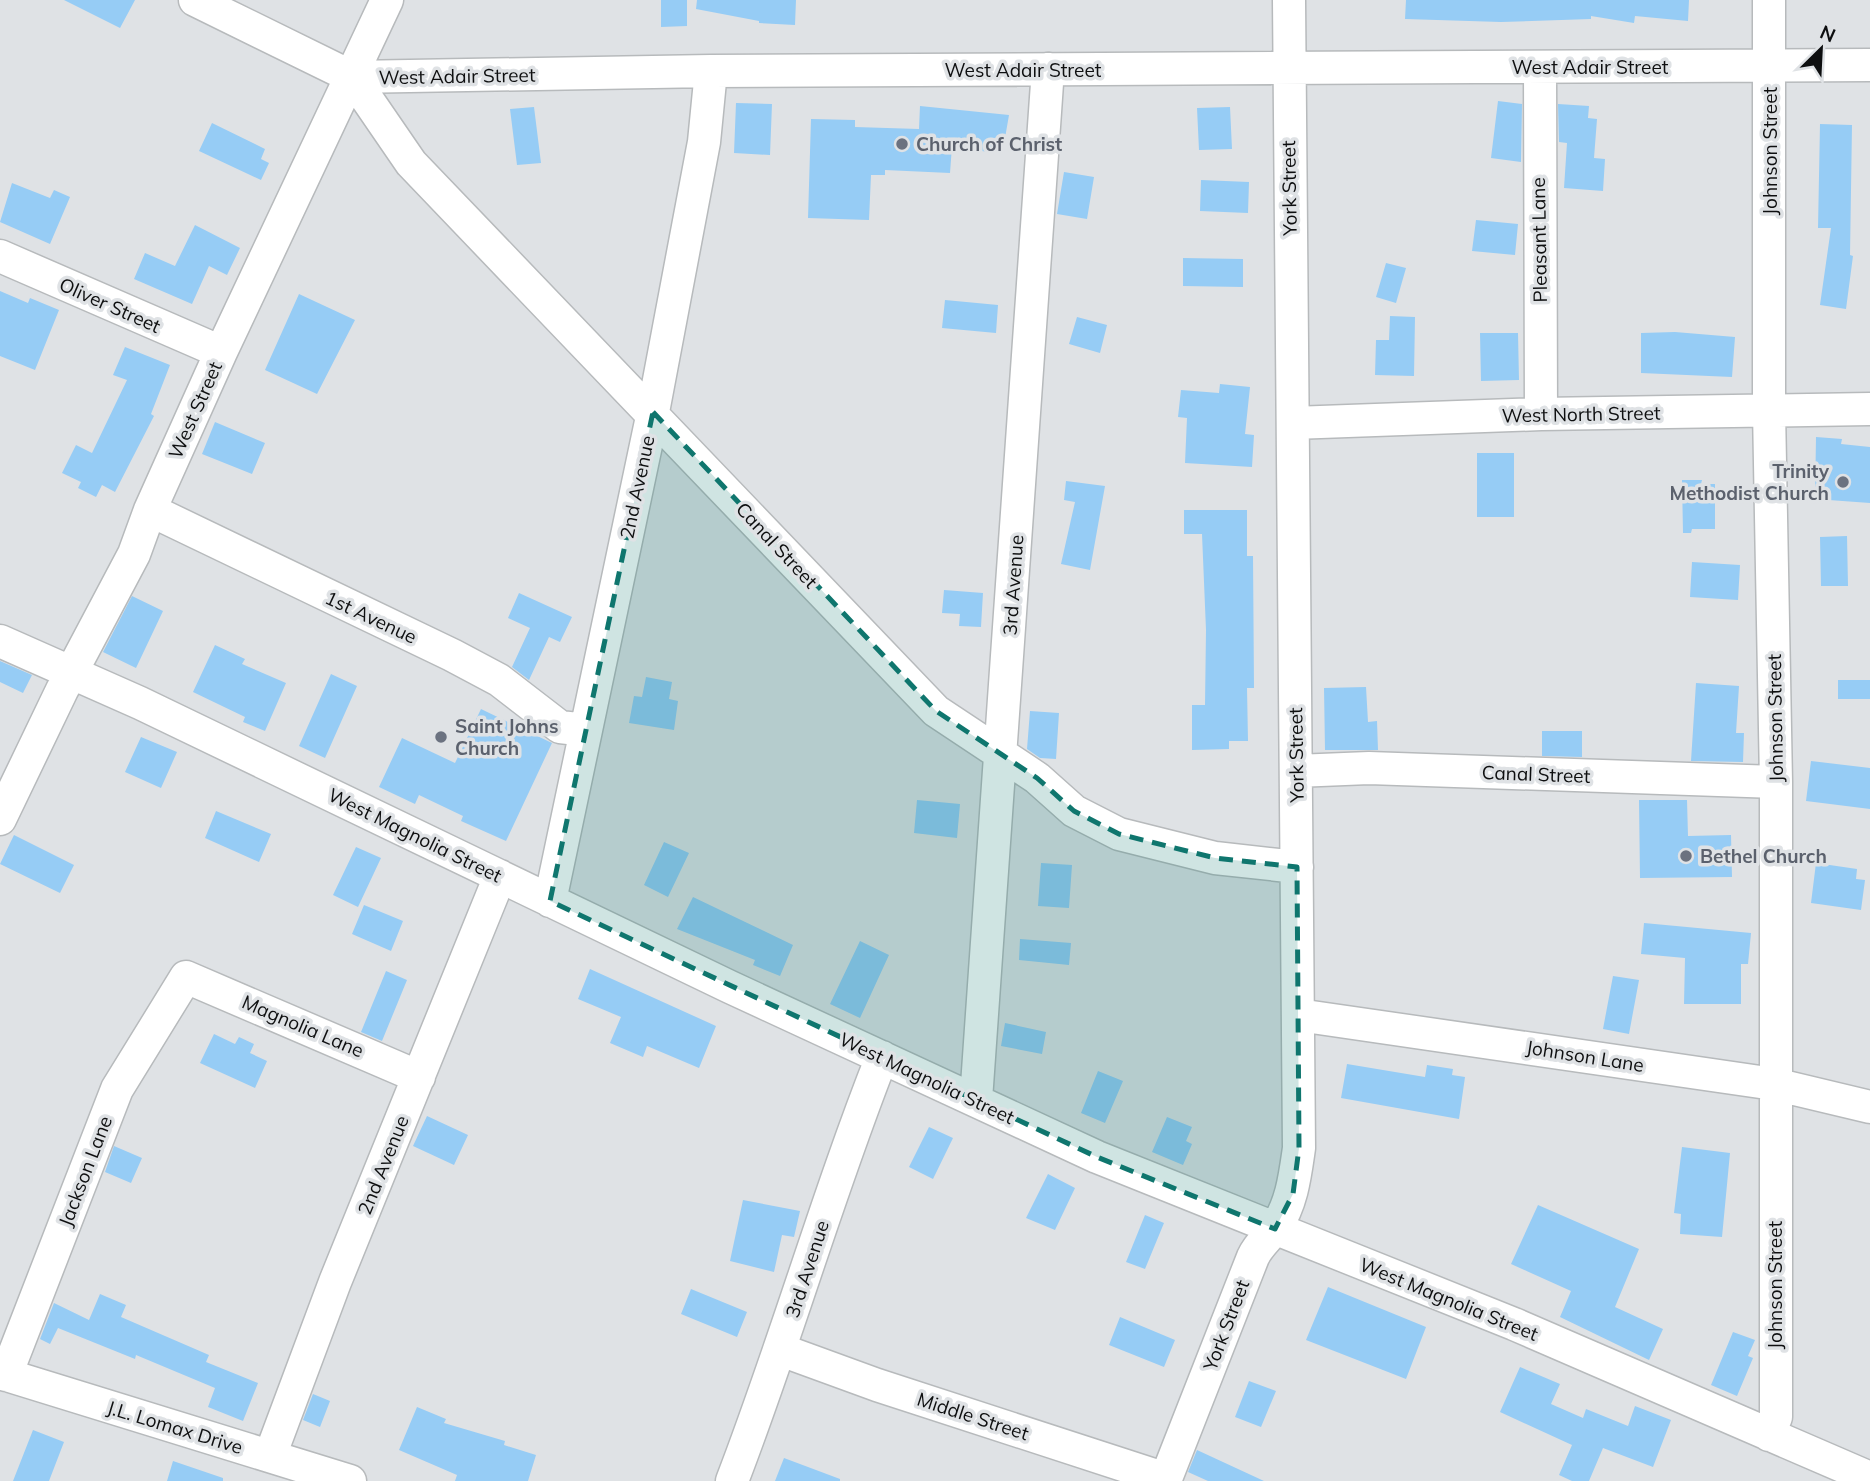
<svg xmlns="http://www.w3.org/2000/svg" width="1870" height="1481" font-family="Mulish,sans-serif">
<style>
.building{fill:#96ccf5}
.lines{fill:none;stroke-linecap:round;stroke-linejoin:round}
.minor-casing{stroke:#b7babc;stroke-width:35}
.minor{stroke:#fff;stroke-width:32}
.marked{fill:#0f766e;fill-opacity:0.2;stroke:#0f766e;stroke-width:5;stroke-dasharray:14 9;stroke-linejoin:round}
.worship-dot{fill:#6b7280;stroke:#dfe2e5;stroke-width:2.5}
.labels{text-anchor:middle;stroke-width:7;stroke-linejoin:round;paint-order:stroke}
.street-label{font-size:19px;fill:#0e0f10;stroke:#dfe2e5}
.worship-label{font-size:19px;font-weight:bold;fill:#5b616d;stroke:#dfe2e5;text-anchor:start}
</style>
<rect width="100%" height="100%" fill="#dfe2e5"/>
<path class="building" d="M 64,0 L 135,0 L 120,28 Z
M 661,0 L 687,0 L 687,26 L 661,27 Z
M 697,0 L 796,0 L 795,25 L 759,23 L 759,21 L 696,9 Z
M 1406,0 L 1689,0 L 1688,21 L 1635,16 L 1634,23 L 1591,16 L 1591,19 L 1501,22 L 1405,19 Z
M 1498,101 L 1522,104 L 1521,162 L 1491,158 Z
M 736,103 L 772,104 L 770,155 L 734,153 Z
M 1558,104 L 1589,106 L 1588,118 L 1597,119 L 1594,158 L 1605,159 L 1603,191 L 1564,188 L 1567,143 L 1559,142 Z
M 920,106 L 1009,115 L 1005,138 L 997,136 L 994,153 L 952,146 L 950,173 L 885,170 L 885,175 L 871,175 L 869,220 L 808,218 L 811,119 L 855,120 L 855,127 L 919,129 Z
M 534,107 L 541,163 L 517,165 L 510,109 Z
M 1230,107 L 1232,149 L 1199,150 L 1197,108 Z
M 212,123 L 265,149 L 261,159 L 269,163 L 261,180 L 199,151 Z
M 1820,124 L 1852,125 L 1850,255 L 1853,256 L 1846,309 L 1820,305 L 1831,228 L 1818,228 Z
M 1064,172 L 1094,177 L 1087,219 L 1057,214 Z
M 1201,180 L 1249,182 L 1248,213 L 1200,211 Z
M 12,183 L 50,198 L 54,190 L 70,197 L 50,244 L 0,222 Z
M 1476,220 L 1518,224 L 1515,255 L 1472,251 Z
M 195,225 L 240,248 L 227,275 L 209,266 L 192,304 L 134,279 L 145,253 L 175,266 Z
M 1183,258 L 1243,259 L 1243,287 L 1183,286 Z
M 1386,263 L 1406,268 L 1396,303 L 1376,297 Z
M 0,291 L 28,303 L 30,298 L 59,310 L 35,370 L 0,356 Z
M 299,294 L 355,320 L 317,394 L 265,370 Z
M 945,300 L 998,305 L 996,333 L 942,328 Z
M 1390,316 L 1415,317 L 1414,376 L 1375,375 L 1376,340 L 1389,340 Z
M 1077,317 L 1107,325 L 1100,353 L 1069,344 Z
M 1675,332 L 1735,337 L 1732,377 L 1641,373 L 1641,333 Z
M 1480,333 L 1518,333 L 1519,380 L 1481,381 Z
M 125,347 L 170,365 L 151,414 L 154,416 L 115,492 L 102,485 L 96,497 L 78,488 L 81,482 L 62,473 L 76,445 L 92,453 L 127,380 L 113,375 Z
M 1220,384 L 1250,387 L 1245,434 L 1254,435 L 1252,467 L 1185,463 L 1187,418 L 1178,417 L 1181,390 L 1219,393 Z
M 215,422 L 265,443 L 252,474 L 202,454 Z
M 1816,437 L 1842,439 L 1841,444 L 1870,447 L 1870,503 L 1815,499 Z
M 1477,453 L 1514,453 L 1514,517 L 1477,517 Z
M 1682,480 L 1702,480 L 1701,484 L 1715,484 L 1715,529 L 1692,529 L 1691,533 L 1683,533 Z
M 1066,481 L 1105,486 L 1090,570 L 1061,564 L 1075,502 L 1064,500 Z
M 1184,510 L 1247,510 L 1247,556 L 1253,556 L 1254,688 L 1247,688 L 1248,741 L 1229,741 L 1229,749 L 1192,750 L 1192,705 L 1205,705 L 1206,630 L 1202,534 L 1184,534 Z
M 1847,536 L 1848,586 L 1821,586 L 1820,537 Z
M 1692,562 L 1740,565 L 1738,600 L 1690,597 Z
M 944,590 L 983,593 L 981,627 L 959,626 L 960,614 L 942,613 Z
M 519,593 L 572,617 L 560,642 L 549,637 L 529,680 L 512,667 L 530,628 L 508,618 Z
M 132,596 L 163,611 L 136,668 L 103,652 Z
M 215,645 L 245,659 L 242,664 L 286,683 L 265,731 L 243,722 L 245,717 L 193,692 Z
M 0,661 L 32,675 L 23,693 L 0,682 Z
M 331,674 L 357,686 L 325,758 L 299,746 Z
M 646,677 L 672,682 L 669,699 L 678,701 L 674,730 L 629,723 L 634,696 L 642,697 Z
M 1838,680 L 1870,680 L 1870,699 L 1838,699 Z
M 1696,683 L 1739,686 L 1736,733 L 1744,733 L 1743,762 L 1691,761 Z
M 1366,687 L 1368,722 L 1377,721 L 1378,750 L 1325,750 L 1324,688 Z
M 481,709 L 552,743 L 506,841 L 461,821 L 463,816 L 419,795 L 415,804 L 379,787 L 402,738 L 455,763 Z
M 1030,711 L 1059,713 L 1056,759 L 1040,758 L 1027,749 Z
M 1542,731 L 1582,731 L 1582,757 L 1542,756 Z
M 141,737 L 177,752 L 161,788 L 125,772 Z
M 1811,761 L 1870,768 L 1870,809 L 1806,801 Z
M 917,800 L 960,804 L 957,838 L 914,833 Z
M 1639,800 L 1687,800 L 1688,836 L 1731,835 L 1732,877 L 1640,878 Z
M 216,811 L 271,834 L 259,862 L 205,838 Z
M 14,835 L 74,865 L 60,893 L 0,864 Z
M 664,842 L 689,853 L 668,897 L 644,885 Z
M 356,847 L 381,858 L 358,907 L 333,895 Z
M 1041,863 L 1072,865 L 1069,908 L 1038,906 Z
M 1816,863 L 1857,869 L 1856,879 L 1865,880 L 1861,910 L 1811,903 Z
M 693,897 L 793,945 L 780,976 L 753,965 L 755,960 L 677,929 Z
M 364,905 L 403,921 L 391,951 L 352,934 Z
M 1644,923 L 1751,933 L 1748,964 L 1741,964 L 1741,1004 L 1684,1004 L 1685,958 L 1641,954 Z
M 1020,939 L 1071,943 L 1069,965 L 1019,960 Z
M 860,941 L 889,955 L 860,1018 L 830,1004 Z
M 590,969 L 716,1026 L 699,1068 L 647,1046 L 643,1057 L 610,1043 L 621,1017 L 578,999 Z
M 386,971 L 407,980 L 382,1041 L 361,1032 Z
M 1613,976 L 1639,980 L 1629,1034 L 1603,1029 Z
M 1005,1023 L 1046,1032 L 1042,1054 L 1001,1046 Z
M 214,1034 L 235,1044 L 239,1037 L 254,1044 L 250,1053 L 267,1061 L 255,1088 L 200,1063 Z
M 1347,1064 L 1425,1077 L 1427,1065 L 1453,1069 L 1452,1075 L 1465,1077 L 1459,1119 L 1341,1098 Z
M 1098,1071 L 1123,1081 L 1105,1123 L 1081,1113 Z
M 427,1116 L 468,1135 L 454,1165 L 413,1146 Z
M 1167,1117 L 1192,1127 L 1186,1141 L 1192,1144 L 1183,1165 L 1152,1152 Z
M 929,1127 L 953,1138 L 933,1179 L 909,1167 Z
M 114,1146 L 142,1158 L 131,1183 L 105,1172 Z
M 1682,1147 L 1730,1153 L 1722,1237 L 1680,1234 L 1681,1214 L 1674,1213 Z
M 1048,1174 L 1075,1188 L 1055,1230 L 1026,1218 Z
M 743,1200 L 800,1211 L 794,1237 L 782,1235 L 774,1272 L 730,1261 Z
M 1538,1205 L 1639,1249 L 1615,1307 L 1663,1329 L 1649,1360 L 1560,1317 L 1571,1291 L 1511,1264 Z
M 1145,1215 L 1164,1223 L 1145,1269 L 1126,1262 Z
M 1328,1287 L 1426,1327 L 1406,1379 L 1306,1340 Z
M 691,1289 L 747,1312 L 737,1337 L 681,1314 Z
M 100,1294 L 126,1305 L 121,1317 L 209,1355 L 206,1362 L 258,1383 L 243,1421 L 208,1407 L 215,1388 L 136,1355 L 135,1359 L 58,1328 L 50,1344 L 40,1339 L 54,1303 L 89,1320 Z
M 1120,1317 L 1175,1340 L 1164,1367 L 1109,1345 Z
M 1733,1332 L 1755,1340 L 1748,1356 L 1753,1358 L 1737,1396 L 1711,1385 Z
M 1520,1367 L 1560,1384 L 1551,1404 L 1583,1418 L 1586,1409 L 1628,1426 L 1635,1406 L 1671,1420 L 1653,1467 L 1603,1448 L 1589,1481 L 1572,1481 L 1559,1475 L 1572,1445 L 1500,1412 Z
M 1249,1381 L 1276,1391 L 1261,1427 L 1235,1417 Z
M 313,1394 L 330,1401 L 320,1427 L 303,1420 Z
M 417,1407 L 446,1419 L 444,1423 L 505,1441 L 504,1445 L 536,1455 L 528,1481 L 455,1481 L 457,1475 L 399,1450 Z
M 33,1430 L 64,1442 L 49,1481 L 13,1481 Z
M 1197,1450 L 1264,1481 L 1208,1481 L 1188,1472 Z
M 784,1458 L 840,1479 L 840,1481 L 775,1481 Z
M 173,1461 L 223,1478 L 223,1481 L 167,1481 Z"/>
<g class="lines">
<defs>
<path id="minor" d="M 195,0 L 352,77 L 711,71 L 1870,65
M 1540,67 L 1541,414
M 352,77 L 411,163 L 936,711 L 1037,778 L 1074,811 L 1119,834 L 1215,858 L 1297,867
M 0,256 L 221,352
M 1293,423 L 1541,414 L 1870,409
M 150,510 L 452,655 L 499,680 L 560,727 L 586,730
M 0,641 L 140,703 L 730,987 L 1097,1157 L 1514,1324 L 1870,1478
M 1296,771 L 1369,768 L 1776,782
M 0,819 L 62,690 L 134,554 L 150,510 L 221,352 L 387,0
M 550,901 L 653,412 L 704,142 L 711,71
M 1298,1015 L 1774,1084 L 1870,1107
M 976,1100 L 1048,69
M 781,1350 L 877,1385 L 1166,1479
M 0,1373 L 350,1481
M 6,1375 L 117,1089 L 186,977 L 419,1077
M 1769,1435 L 1776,1417 L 1776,782 L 1769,410 L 1769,0
M 270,1456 L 335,1282 L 500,876
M 732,1481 C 786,1341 827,1196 882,1057
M 1165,1481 L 1253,1257 C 1259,1244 1268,1238 1276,1227 C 1292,1203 1295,1176 1299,1148 L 1289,0"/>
</defs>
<use href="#minor" class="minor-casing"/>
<use href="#minor" class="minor"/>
</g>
<path class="marked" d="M 653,412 L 936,711 L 1037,778 L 1074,811 L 1119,834 L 1215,858 L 1297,867 L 1299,1148 L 1293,1194 L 1275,1229 L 1097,1157 L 550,901 Z"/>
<g class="worship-dot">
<circle cx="902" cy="144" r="7"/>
<circle cx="1843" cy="482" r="7"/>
<circle cx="441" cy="737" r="7"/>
<circle cx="1686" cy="856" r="7"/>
</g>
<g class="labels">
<g class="street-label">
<text x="1590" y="74">West Adair Street</text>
<text x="1023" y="77">West Adair Street</text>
<text transform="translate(457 76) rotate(-1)" y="7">West Adair Street</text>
<text transform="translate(1770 151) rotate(-90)" y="7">Johnson Street</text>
<text transform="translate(1289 188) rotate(-91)" y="7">York Street</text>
<text transform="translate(1539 240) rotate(-91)" y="7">Pleasant Lane</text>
<text transform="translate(110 305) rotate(24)" y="7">Oliver Street</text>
<text transform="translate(195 410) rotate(-66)" y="7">West Street</text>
<text transform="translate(1581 414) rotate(-1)" y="7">West North Street</text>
<text transform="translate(637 487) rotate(-78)" y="7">2nd Avenue</text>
<text transform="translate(777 545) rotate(47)" y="7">Canal Street</text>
<text transform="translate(1013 585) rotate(-86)" y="7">3rd Avenue</text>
<text transform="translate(371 617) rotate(25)" y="7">1st Avenue</text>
<text transform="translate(1775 718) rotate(-91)" y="7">Johnson Street</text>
<text transform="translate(1296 755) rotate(-91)" y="7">York Street</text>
<text transform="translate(1536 774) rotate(2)" y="7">Canal Street</text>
<text transform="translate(415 835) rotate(26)" y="7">West Magnolia Street</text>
<text transform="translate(303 1026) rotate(23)" y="7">Magnolia Lane</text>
<text transform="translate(1585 1056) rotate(9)" y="7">Johnson Lane</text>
<text transform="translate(927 1078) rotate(25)" y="7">West Magnolia Street</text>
<text transform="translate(383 1165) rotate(-68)" y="7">2nd Avenue</text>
<text transform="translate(85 1171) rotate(-69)" y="7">Jackson Lane</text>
<text transform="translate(807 1269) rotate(-72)" y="7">3rd Avenue</text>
<text transform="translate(1775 1285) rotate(-90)" y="7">Johnson Street</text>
<text transform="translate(1449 1299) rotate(22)" y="7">West Magnolia Street</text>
<text transform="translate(1226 1325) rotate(-69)" y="7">York Street</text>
<text transform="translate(973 1416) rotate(18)" y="7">Middle Street</text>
<text transform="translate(175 1427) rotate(17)" y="7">J.L. Lomax Drive</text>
</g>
<g class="worship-label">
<text x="916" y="151">Church of Christ</text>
<text x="1829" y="478" text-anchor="end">Trinity<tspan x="1829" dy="22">Methodist Church</tspan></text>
<text x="455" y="733">Saint Johns<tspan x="455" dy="22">Church</tspan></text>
<text x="1700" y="863">Bethel Church</text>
</g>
</g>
<g transform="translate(1821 49) rotate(24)" stroke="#dfe2e5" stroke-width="5" paint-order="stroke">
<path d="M0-5L12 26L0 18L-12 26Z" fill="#0e0f10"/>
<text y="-10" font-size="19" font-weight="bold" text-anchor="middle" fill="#0e0f10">N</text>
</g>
</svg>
